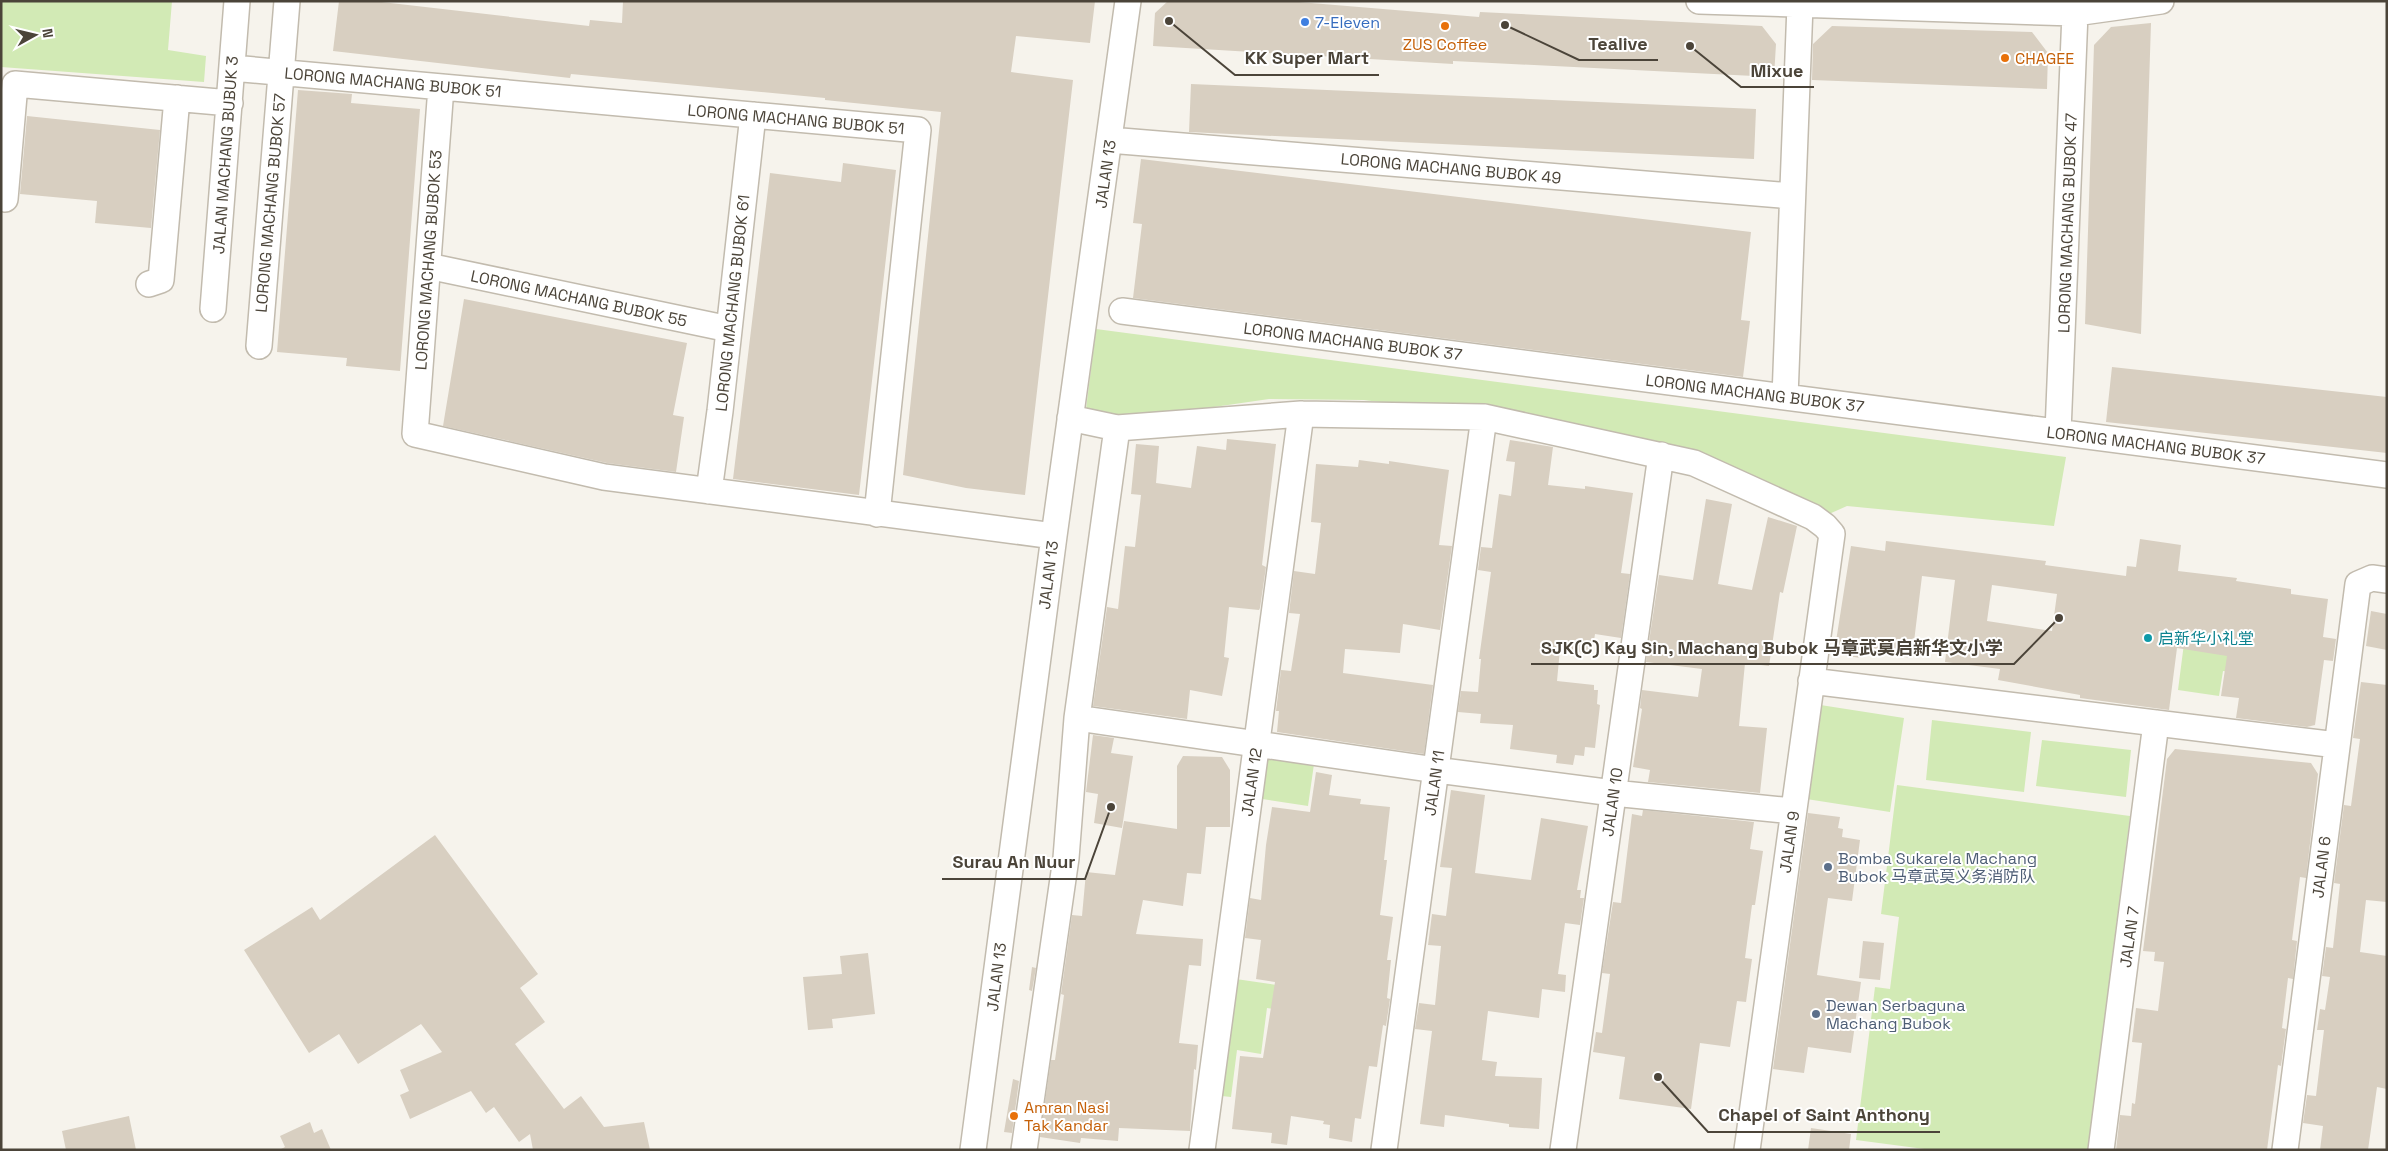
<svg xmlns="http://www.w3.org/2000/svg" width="2388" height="1151" font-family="'Space Grotesk','Noto Sans SC',sans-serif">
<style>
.green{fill:#d2eab5}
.building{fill:#d8cfc1;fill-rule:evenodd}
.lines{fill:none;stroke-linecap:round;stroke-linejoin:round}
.minor-casing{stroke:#c2bbae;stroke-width:28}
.minor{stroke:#fff;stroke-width:25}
.shop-dot{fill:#3f7fe0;stroke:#fff;stroke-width:2}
.food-dot{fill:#e8710a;stroke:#fff;stroke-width:2}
.culture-dot{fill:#0f9aa8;stroke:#fff;stroke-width:2}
.service-dot{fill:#5c6f8a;stroke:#fff;stroke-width:2}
.labels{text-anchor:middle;stroke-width:4;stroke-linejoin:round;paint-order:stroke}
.shop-label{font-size:16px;fill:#366cbe;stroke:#fff;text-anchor:start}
.food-label{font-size:16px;fill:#c56008;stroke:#fff;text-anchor:start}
.street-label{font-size:16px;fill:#4b4439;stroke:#fff}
.culture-label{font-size:16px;fill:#0d838f;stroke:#fff;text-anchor:start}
.service-label{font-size:16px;fill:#4e5e75;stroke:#fff;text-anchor:start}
.leader{fill:none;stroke:#4b4439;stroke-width:2}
.callout-dot{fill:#4b4439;stroke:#fff;stroke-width:2}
.callout-label{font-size:18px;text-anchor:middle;font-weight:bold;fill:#4b4439;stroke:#fff;stroke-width:4;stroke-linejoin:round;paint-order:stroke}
</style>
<rect width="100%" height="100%" fill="#f6f3ec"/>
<path class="green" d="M 1,1 L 172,1 L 168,50 L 206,56 L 204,82 L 1,67 Z
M 1096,329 L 2066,457 L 2054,526 L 1847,506 L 1829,514 L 1747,481 L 1692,450 L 1417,407 L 1364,400 L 1269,399 L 1214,407 L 1157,424 L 1086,409 Z
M 2187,620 L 2246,629 L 2240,673 L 2223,671 L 2219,696 L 2178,690 Z
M 1814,704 L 1904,718 L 1890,812 L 1800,798 Z
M 1932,720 L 2031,732 L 2024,792 L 1926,780 Z
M 2042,740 L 2131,750 L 2126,797 L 2036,786 Z
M 1263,756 L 1314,764 L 1308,806 L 1256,798 Z
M 1897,785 L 2130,816 L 2088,1150 L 1932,1150 L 1856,1140 L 1875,987 L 1890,989 L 1899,917 L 1881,914 Z
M 1229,978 L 1310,990 L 1307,1013 L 1267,1008 L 1261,1054 L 1237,1050 L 1231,1097 L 1212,1095 Z"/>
<path class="building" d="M 339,1 L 373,1 L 589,26 L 590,20 L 622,23 L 623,1 L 1095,1 L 1090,43 L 1016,36 L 1011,72 L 1073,80 L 1025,495 L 966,488 L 903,475 L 941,112 L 825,100 L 825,98 L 571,74 L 570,78 L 333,51 Z
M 1168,1 L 1287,1 L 1479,17 L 1480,12 L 1762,26 L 1776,44 L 1774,77 L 1453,61 L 1453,64 L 1153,46 L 1155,13 Z
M 2151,23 L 2141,334 L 2085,324 L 2094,45 L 2111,27 Z
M 1832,26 L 2032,32 L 2048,53 L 2047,89 L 1812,80 L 1813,44 Z
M 1191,84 L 1756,109 L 1754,159 L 1189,132 Z
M 298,90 L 352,94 L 351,103 L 420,109 L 400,371 L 346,366 L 347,358 L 277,352 Z
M 27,116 L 160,130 L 151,228 L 95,223 L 97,201 L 20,194 Z
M 1141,159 L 1751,232 L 1741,320 L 1750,321 L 1743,377 L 1133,298 L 1142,224 L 1133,223 Z
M 843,163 L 896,170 L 859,495 L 733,479 L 770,173 L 841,182 Z
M 464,299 L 687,343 L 673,415 L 684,417 L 676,472 L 607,463 L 443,426 Z
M 2112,367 L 2387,397 L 2387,453 L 2106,422 Z
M 1227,439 L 1276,444 L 1262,565 L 1266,567 L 1260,608 L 1259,610 L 1229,607 L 1224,657 L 1229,658 L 1222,696 L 1190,690 L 1187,719 L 1093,706 L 1107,607 L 1118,609 L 1125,546 L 1135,547 L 1141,495 L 1131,494 L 1136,444 L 1159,446 L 1156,483 L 1191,488 L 1197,446 L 1226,450 Z
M 1510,440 L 1553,447 L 1548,485 L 1585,489 L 1585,486 L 1633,493 L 1621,573 L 1630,574 L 1621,638 L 1595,634 L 1592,654 L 1560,649 L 1557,681 L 1594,685 L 1594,690 L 1598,690 L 1597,704 L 1600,705 L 1595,748 L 1585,747 L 1584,756 L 1575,755 L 1573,765 L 1556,763 L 1557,755 L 1510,749 L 1513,725 L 1480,723 L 1481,714 L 1458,712 L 1461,691 L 1478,692 L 1481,659 L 1479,659 L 1491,572 L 1478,570 L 1481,547 L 1492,548 L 1499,494 L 1511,496 L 1515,462 L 1506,461 Z
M 1359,460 L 1389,464 L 1389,461 L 1449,470 L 1439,545 L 1452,546 L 1440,630 L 1403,624 L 1400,653 L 1345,649 L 1343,673 L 1433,685 L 1424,754 L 1277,732 L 1279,711 L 1276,711 L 1281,670 L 1291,671 L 1300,614 L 1289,613 L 1294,571 L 1315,574 L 1321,523 L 1311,522 L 1316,464 L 1358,467 Z
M 1706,499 L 1732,504 L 1718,584 L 1752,590 L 1768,517 L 1797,526 L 1783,593 L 1780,592 L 1769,666 L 1745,663 L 1739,726 L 1767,728 L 1760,793 L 1648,782 L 1650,770 L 1633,767 L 1642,709 L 1640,708 L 1642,690 L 1698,697 L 1702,669 L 1646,662 L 1659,575 L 1693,580 Z
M 2140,539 L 2181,545 L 2178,571 L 2237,578 L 2236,581 L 2291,589 L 2291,594 L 2328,599 L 2323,637 L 2336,639 L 2333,661 L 2324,660 L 2315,725 L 2307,727 L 2236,718 L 2239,698 L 2221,696 L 2227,656 L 2177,648 L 2169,710 L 2080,698 L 2080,695 L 1998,680 L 2000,669 L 1945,662 L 1955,580 L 1922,576 L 1912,658 L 1862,651 L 1861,658 L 1834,654 L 1851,546 L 1885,551 L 1886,541 L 2046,561 L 2045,565 L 2126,576 L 2127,566 L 2136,567 ZM 1992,585 L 2057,594 L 2052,631 L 1987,621 Z
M 2371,611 L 2387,614 L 2387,650 L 2366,646 Z
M 2361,682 L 2387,685 L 2387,902 L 2366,900 L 2360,952 L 2387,956 L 2387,1089 L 2377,1087 L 2368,1150 L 2320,1150 L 2323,1126 L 2303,1123 L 2307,1095 L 2316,1096 L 2324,1030 L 2317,1030 L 2320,1009 L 2325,1010 L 2330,977 L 2322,976 L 2326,947 L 2333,948 L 2340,884 L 2334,883 L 2344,805 L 2351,806 L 2360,739 L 2353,738 Z
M 1093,735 L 1114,738 L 1111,753 L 1133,756 L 1122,828 L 1094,823 L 1098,794 L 1086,792 Z
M 2175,749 L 2311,763 L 2318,774 L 2306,878 L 2300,877 L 2292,940 L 2297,941 L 2293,979 L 2288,978 L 2282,1028 L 2286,1029 L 2281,1066 L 2278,1065 L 2267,1150 L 2116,1150 L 2120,1115 L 2131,1116 L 2132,1103 L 2135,1104 L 2142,1043 L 2132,1042 L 2136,1008 L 2158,1011 L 2164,962 L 2154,961 L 2155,952 L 2143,951 L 2167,759 Z
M 1183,756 L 1222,757 L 1230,770 L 1230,827 L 1206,827 L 1201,874 L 1187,873 L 1183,906 L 1143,900 L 1136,934 L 1203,939 L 1201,966 L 1189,965 L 1179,1043 L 1198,1045 L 1196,1070 L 1194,1069 L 1190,1131 L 1119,1128 L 1118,1141 L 1081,1138 L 1080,1143 L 1040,1137 L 1051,1060 L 1055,1060 L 1064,995 L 1061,994 L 1072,915 L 1082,916 L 1086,872 L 1115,875 L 1124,821 L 1177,829 L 1177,766 Z
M 1316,772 L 1332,775 L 1329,795 L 1361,799 L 1360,804 L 1390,807 L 1384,860 L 1387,860 L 1380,915 L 1393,917 L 1387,960 L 1391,960 L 1387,998 L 1390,999 L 1386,1026 L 1383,1025 L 1377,1067 L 1369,1066 L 1361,1119 L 1355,1118 L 1352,1142 L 1329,1138 L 1330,1125 L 1323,1124 L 1324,1121 L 1291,1116 L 1287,1145 L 1271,1143 L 1272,1133 L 1232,1129 L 1240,1056 L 1263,1058 L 1275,982 L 1256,979 L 1261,940 L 1245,938 L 1250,898 L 1261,900 L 1266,845 L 1272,807 L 1310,812 Z
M 1451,790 L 1485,795 L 1475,873 L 1531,880 L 1541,818 L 1588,826 L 1577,890 L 1581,890 L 1580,898 L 1584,898 L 1580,925 L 1565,923 L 1558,974 L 1566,975 L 1565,992 L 1542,989 L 1539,1018 L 1488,1011 L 1482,1060 L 1497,1062 L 1495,1076 L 1542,1078 L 1539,1129 L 1509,1127 L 1509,1124 L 1445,1115 L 1444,1127 L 1420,1124 L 1432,1031 L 1415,1029 L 1419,1003 L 1435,1005 L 1441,946 L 1428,945 L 1432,914 L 1446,916 L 1452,868 L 1440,867 Z
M 1643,810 L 1754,822 L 1750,849 L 1763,851 L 1755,905 L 1752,905 L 1745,958 L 1752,959 L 1746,1002 L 1737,1001 L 1730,1047 L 1700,1043 L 1691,1109 L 1619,1099 L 1625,1057 L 1593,1052 L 1596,1032 L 1602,1033 L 1610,974 L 1602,973 L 1613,902 L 1621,903 L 1632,814 L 1642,816 Z
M 1808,813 L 1840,817 L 1838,828 L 1843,829 L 1842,837 L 1860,840 L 1852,901 L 1828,898 L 1817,975 L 1861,982 L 1851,1053 L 1808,1047 L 1804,1073 L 1773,1069 Z
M 435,835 L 538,974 L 520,988 L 545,1022 L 515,1044 L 564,1109 L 581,1096 L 604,1127 L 644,1122 L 650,1150 L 533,1150 L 530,1134 L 519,1142 L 494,1107 L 486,1113 L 471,1091 L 410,1119 L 400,1095 L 409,1091 L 400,1070 L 442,1052 L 421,1024 L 358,1064 L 339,1034 L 309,1053 L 244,950 L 312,907 L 320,920 Z
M 1863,941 L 1884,943 L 1880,980 L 1859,978 Z
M 868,953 L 875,1014 L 832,1019 L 833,1028 L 808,1030 L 803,977 L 842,974 L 840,956 Z
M 1032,967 L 1036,968 L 1032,991 L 1029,990 Z
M 1013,1079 L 1019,1081 L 1012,1133 L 1004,1132 Z
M 129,1116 L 136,1150 L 66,1150 L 62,1131 Z
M 310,1122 L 314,1133 L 322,1129 L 331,1150 L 279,1150 L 285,1147 L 280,1136 Z
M 1811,1128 L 1851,1134 L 1849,1150 L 1808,1150 Z"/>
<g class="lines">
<defs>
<path id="minor" d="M 1699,1 L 2075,13 L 2161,1
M 232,68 L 918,130 L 877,514
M 441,87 L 415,434 L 604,477 L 1054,536
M 1109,140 L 1792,196
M 5,199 L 15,84 L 230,103
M 428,266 L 729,329
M 149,284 L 161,280 L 177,98
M 213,309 L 237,1
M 1122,311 L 2387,475
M 259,346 L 287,1
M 1785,397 L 1800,5
M 1070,418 L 1117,428 L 1301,414 L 1484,417 L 1694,463 L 1813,517 L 1825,526 L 1832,534 L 1747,1150
M 2058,432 L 2075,13
M 709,491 L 720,411 L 753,115
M 1811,681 L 2337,745
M 1077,718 L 1436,770 L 1613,793 L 1793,811
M 973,1150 L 1054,536 L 1128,1
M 1024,1150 L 1066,858 L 1077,718 L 1117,428
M 1202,1150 L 1301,414
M 1384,1150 L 1484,417
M 1563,1150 L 1661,455
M 2101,1150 L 2156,723
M 2285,1150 L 2358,584 L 2372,578 L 2387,580"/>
</defs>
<use href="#minor" class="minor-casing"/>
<use href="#minor" class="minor"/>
</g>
<circle class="shop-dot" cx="1305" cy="22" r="5"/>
<g class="food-dot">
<circle cx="1445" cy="26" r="5"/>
<circle cx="2005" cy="58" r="5"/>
<circle cx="1014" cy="1116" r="5"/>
</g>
<circle class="culture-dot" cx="2148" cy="638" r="5"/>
<g class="service-dot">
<circle cx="1828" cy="867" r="5"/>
<circle cx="1816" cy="1014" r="5"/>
</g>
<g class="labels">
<g class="shop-label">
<text x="1315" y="28">7-Eleven</text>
</g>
<g class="food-label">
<text x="1445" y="50" text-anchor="middle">ZUS Coffee</text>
<text x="2015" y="64">CHAGEE</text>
<text x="1024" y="1113">Amran Nasi<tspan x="1024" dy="18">Tak Kandar</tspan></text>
</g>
<g class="street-label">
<text transform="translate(393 82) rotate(5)" y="6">LORONG MACHANG BUBOK 51</text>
<text transform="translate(796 119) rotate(5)" y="6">LORONG MACHANG BUBOK 51</text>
<text transform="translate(225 155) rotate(-86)" y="6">JALAN MACHANG BUBUK 3</text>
<text transform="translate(1451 168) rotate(5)" y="6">LORONG MACHANG BUBOK 49</text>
<text transform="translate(1105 174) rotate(-82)" y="6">JALAN 13</text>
<text transform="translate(270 203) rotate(-85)" y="6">LORONG MACHANG BUBOK 57</text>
<text transform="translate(2067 223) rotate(-88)" y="6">LORONG MACHANG BUBOK 47</text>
<text transform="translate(428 260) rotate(-86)" y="6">LORONG MACHANG BUBOK 53</text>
<text transform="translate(579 298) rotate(12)" y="6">LORONG MACHANG BUBOK 55</text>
<text transform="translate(732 303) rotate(-84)" y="6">LORONG MACHANG BUBOK 61</text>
<text transform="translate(1353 341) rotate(7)" y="6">LORONG MACHANG BUBOK 37</text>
<text transform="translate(1755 393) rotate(7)" y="6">LORONG MACHANG BUBOK 37</text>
<text transform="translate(2156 445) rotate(7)" y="6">LORONG MACHANG BUBOK 37</text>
<text transform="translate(1048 575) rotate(-83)" y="6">JALAN 13</text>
<text transform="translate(1251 782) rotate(-82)" y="6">JALAN 12</text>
<text transform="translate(1434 783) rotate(-82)" y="6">JALAN 11</text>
<text transform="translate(1612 802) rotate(-82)" y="6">JALAN 10</text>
<text transform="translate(1789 842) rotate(-82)" y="6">JALAN 9</text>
<text transform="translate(2321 867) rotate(-83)" y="6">JALAN 6</text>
<text transform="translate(2129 937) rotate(-82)" y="6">JALAN 7</text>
<text transform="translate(996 977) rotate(-83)" y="6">JALAN 13</text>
</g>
<g class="culture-label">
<text x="2158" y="644">启新华小礼堂</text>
</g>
<g class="service-label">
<text x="1838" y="864">Bomba Sukarela Machang<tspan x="1838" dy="18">Bubok 马章武莫义务消防队</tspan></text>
<text x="1826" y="1011">Dewan Serbaguna<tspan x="1826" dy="18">Machang Bubok</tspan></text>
</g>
</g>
<path class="leader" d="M1505 25L1579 60H1658M1169 21L1235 75H1379M1690 46L1741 87H1814M2059 618L2014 664H1531M1111 807L1085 879H942M1658 1077L1708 1132H1940"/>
<g class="callout-dot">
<circle cx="1505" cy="25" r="5"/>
<circle cx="1169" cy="21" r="5"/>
<circle cx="1690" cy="46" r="5"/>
<circle cx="2059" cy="618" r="5"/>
<circle cx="1111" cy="807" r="5"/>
<circle cx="1658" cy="1077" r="5"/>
</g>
<g class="callout-label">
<text x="1618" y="50">Tealive</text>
<text x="1307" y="64">KK Super Mart</text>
<text x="1777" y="77">Mixue</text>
<text x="1772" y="654">SJK(C) Kay Sin, Machang Bubok 马章武莫启新华文小学</text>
<text x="1014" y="868">Surau An Nuur</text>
<text x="1824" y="1121">Chapel of Saint Anthony</text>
</g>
<rect width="2388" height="1151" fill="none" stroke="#4b4439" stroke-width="5"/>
<g transform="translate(35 35) rotate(82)" stroke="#ffffff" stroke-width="4" paint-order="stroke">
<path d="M0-4L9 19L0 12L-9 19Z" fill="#4b4439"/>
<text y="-8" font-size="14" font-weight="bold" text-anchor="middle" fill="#4b4439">N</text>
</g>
</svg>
